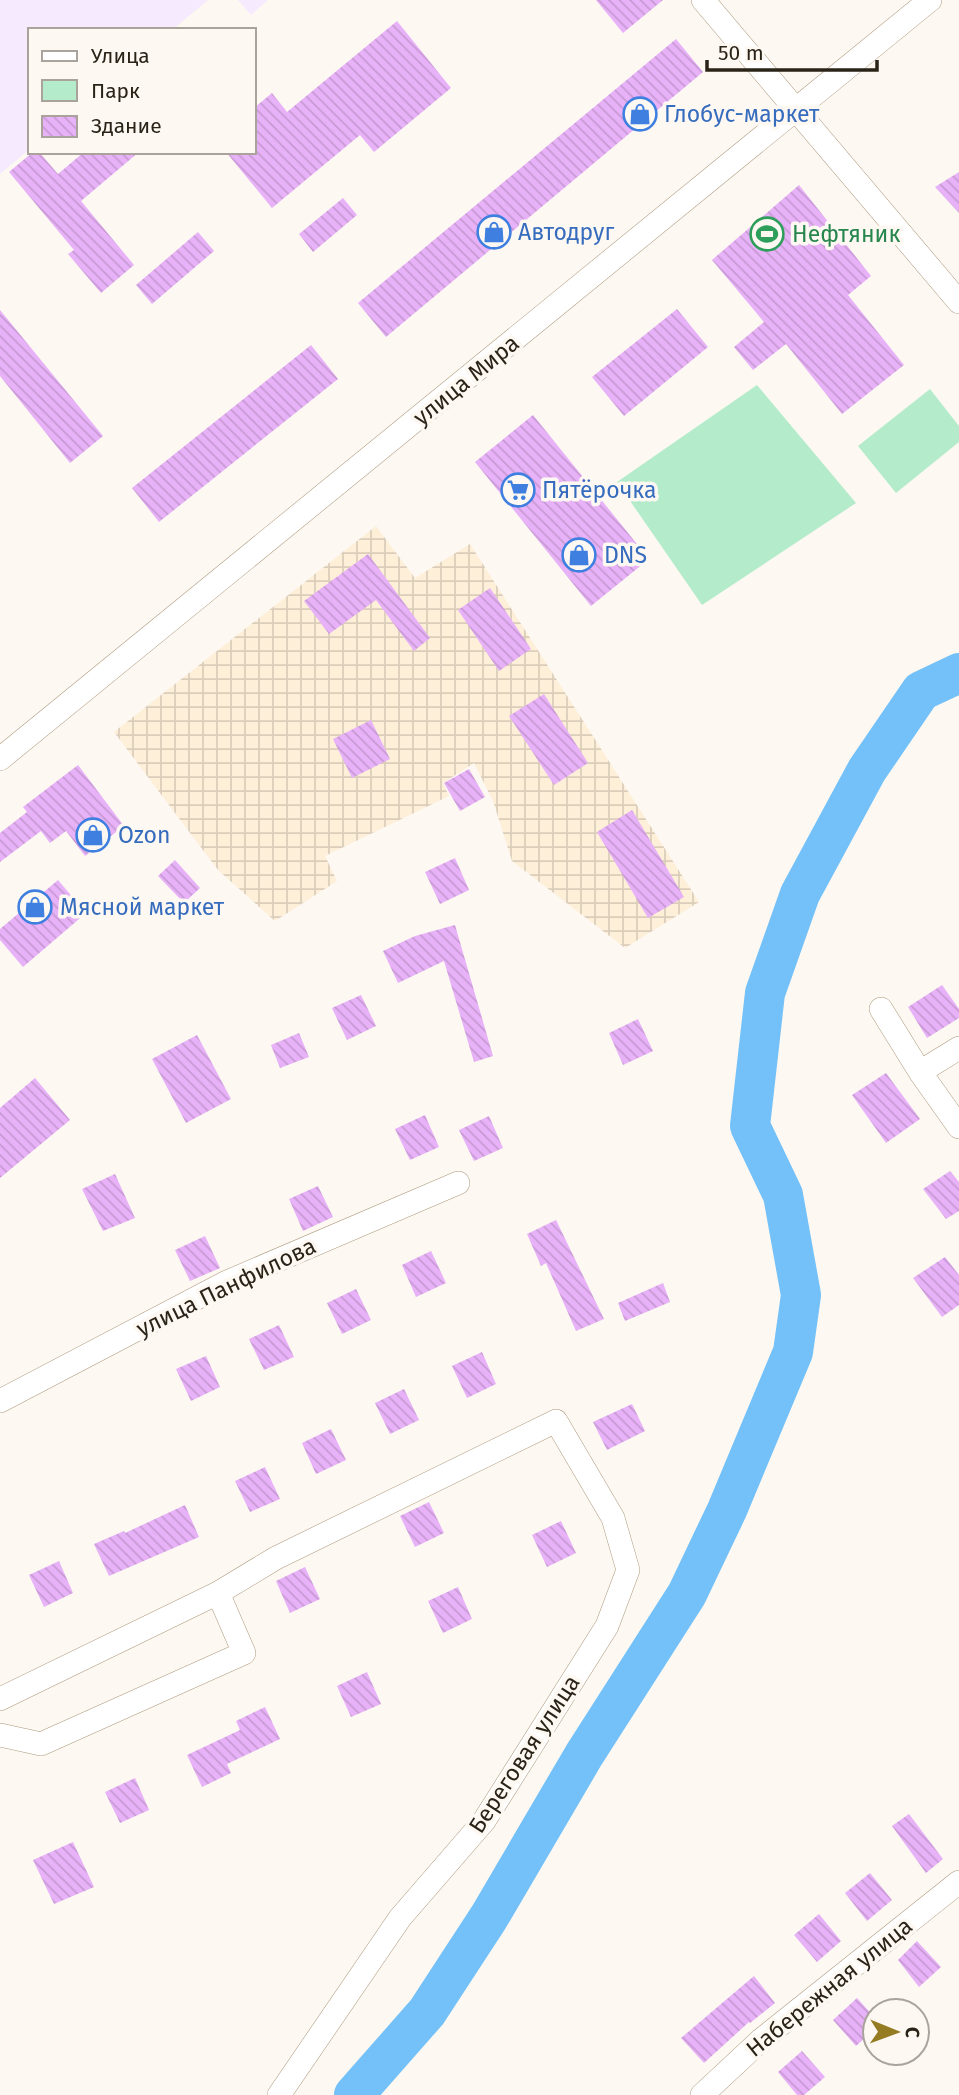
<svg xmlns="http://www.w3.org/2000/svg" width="959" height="2095" font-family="'Fira Sans',sans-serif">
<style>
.industrial{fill:url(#industrial-grid)}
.education{fill:#f6eafe}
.green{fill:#b4eccb}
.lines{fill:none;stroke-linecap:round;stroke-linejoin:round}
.river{stroke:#73c1f8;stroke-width:40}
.building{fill:url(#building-back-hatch)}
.minor-casing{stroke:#ad9a7e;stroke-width:24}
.minor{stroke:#fff;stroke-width:23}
.labels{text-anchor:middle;stroke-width:7;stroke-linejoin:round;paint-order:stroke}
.shop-label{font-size:23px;fill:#366cbe;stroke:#fdf8f2;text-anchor:start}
.leisure-label{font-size:23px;fill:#27864d;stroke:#fdf8f2;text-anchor:start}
.street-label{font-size:23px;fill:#2a2318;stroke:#fdf8f2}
</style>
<defs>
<pattern id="industrial-grid" width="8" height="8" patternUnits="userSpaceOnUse" patternTransform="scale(1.75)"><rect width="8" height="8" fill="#feefd9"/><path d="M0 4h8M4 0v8" fill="none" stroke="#dacdba"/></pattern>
<pattern id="building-back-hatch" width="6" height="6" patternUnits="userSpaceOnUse" patternTransform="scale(1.75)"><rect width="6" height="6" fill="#e8b2f8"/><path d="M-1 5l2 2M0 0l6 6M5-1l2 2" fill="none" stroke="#c799d4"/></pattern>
</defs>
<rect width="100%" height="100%" fill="#fdf8f2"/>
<path class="industrial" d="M 376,526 L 415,578 L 470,544 L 699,902 L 625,948 L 512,861 L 493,801 L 474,763 L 443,783 L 449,796 L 325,856 L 337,881 L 275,921 L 218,870 L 114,732 Z"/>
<path class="education" d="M 0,0 L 208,0 L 172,30 L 30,30 L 30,149 L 0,174 Z
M 238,0 L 268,0 L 251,15 Z"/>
<path class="green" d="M 757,385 L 856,503 L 702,605 L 617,482 Z
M 930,389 L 959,426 L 959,442 L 896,493 L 858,446 Z"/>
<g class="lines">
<path class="river" d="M 354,2095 L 427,2012 L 489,1917 L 584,1755 L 687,1594 L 727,1510 L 793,1352 L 801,1295 L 783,1195 L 750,1126 L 765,993 L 800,894 L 867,770 L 921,691 L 959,673"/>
</g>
<path class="building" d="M 596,0 L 663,0 L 623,33 Z
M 397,21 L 451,88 L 374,152 L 360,135 L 272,208 L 226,152 L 254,152 L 254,108 L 272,93 L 287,112 Z
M 676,39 L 703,72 L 386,337 L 358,303 Z
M 33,152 L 39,152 L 58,174 L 84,152 L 139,152 L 81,201 L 134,265 L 101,293 L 68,254 L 74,250 L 9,172 Z
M 959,172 L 959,213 L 935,187 Z
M 799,185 L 871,276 L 848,295 L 904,365 L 842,414 L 786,344 L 753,370 L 734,347 L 764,322 L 712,260 Z
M 343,198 L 357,215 L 313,252 L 299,234 Z
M 198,232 L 214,251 L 152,304 L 136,285 Z
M 677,309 L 708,347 L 624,416 L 592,377 Z
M 0,310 L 103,436 L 70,463 L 0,376 Z
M 311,345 L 338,379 L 159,522 L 132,488 Z
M 533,415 L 649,559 L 591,606 L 475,462 Z
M 368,554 L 430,638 L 414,651 L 376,600 L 329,634 L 304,601 Z
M 490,588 L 531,649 L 499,671 L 458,610 Z
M 544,694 L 588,763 L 554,785 L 509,716 Z
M 371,720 L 390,759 L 352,778 L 333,739 Z
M 78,765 L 124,826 L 85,856 L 66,831 L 50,843 L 41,831 L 0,862 L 0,833 L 27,812 L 23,807 Z
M 469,769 L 485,797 L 460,811 L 444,783 Z
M 632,810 L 684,897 L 648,918 L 597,832 Z
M 455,858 L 469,890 L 440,904 L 425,872 Z
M 175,860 L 200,888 L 184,903 L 158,876 Z
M 58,880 L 86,913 L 23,967 L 0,940 L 0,929 Z
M 455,925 L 493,1056 L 474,1062 L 444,961 L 398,983 L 383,951 L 415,936 Z
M 942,985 L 959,1009 L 959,1018 L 927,1038 L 908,1007 Z
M 361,995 L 376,1026 L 347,1040 L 332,1008 Z
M 638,1019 L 653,1051 L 623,1065 L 609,1033 Z
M 299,1033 L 309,1057 L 280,1068 L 271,1045 Z
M 197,1035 L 231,1099 L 186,1123 L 152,1059 Z
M 886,1073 L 920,1119 L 886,1143 L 852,1095 Z
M 35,1078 L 70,1120 L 0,1178 L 0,1108 Z
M 425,1115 L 439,1147 L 410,1160 L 395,1129 Z
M 489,1116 L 503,1148 L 474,1161 L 459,1130 Z
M 950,1171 L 959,1182 L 959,1211 L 946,1219 L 923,1189 Z
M 115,1174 L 135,1218 L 103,1231 L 82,1189 Z
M 318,1186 L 333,1217 L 303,1231 L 289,1199 Z
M 556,1220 L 604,1319 L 576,1331 L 546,1263 L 541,1266 L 527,1234 Z
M 205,1236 L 220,1268 L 190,1281 L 175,1250 Z
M 431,1251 L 446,1283 L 416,1297 L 402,1265 Z
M 945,1257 L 959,1275 L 959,1305 L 942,1317 L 913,1278 Z
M 663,1283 L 670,1302 L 625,1321 L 618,1303 Z
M 356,1289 L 371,1320 L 342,1334 L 327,1303 Z
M 279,1325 L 294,1357 L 264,1370 L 249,1339 Z
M 482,1352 L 496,1384 L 467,1398 L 452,1366 Z
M 206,1356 L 220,1387 L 191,1401 L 176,1369 Z
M 404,1389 L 419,1420 L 390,1434 L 375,1403 Z
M 632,1404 L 645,1431 L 607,1450 L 593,1422 Z
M 331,1429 L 346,1460 L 316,1474 L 302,1443 Z
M 265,1467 L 280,1499 L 250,1512 L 235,1481 Z
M 429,1502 L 444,1533 L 415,1547 L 400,1516 Z
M 185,1505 L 199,1537 L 109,1576 L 94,1544 L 124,1531 L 125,1533 Z
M 561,1521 L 576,1553 L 547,1567 L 532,1535 Z
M 59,1561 L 73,1593 L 44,1607 L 29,1575 Z
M 305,1567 L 320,1599 L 290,1613 L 276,1581 Z
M 458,1587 L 472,1619 L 443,1633 L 428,1601 Z
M 367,1672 L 381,1704 L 351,1717 L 337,1686 Z
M 265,1707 L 280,1739 L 227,1764 L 231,1773 L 202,1787 L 187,1755 L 240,1730 L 236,1721 Z
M 135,1778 L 149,1810 L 120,1823 L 105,1792 Z
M 909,1814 L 943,1859 L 926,1873 L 892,1826 Z
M 73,1842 L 94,1887 L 54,1904 L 33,1860 Z
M 870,1873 L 892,1900 L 867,1921 L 845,1893 Z
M 819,1914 L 841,1941 L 817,1962 L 794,1935 Z
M 917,1941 L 941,1967 L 919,1987 L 898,1960 Z
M 754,1976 L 775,2003 L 750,2023 L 749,2022 L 704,2063 L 681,2038 Z
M 857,1998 L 875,2018 L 875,2029 L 856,2046 L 833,2020 Z
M 802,2051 L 825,2077 L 804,2095 L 797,2095 L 778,2072 Z"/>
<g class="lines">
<defs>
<path id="minor" d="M 703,0 L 959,302
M 0,759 L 930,0
M 881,1009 L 920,1072 L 959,1127
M 920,1072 L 959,1048
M 0,1401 L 227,1282 L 458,1183
M 0,1699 L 218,1593 L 276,1558 L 556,1421 L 613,1518 L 628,1570 L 607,1626 L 484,1821 L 400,1918 L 279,2095
M 0,1735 L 41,1744 L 244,1653 L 218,1593
M 702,2095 L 761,2040 L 959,1882"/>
</defs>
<use href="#minor" class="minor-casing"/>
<use href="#minor" class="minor"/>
</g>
<defs>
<symbol id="shop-ring" viewBox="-11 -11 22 22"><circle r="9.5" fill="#fdf8f2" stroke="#3f7fe0" stroke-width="1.5"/><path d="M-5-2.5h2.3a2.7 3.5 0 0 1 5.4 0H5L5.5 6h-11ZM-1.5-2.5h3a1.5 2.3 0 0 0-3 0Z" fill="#3f7fe0"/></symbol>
<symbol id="stadium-ring" viewBox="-11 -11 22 22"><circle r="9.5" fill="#fdf8f2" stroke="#2e9e5b" stroke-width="1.5"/><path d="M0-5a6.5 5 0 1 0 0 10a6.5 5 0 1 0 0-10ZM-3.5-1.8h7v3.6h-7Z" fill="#2e9e5b"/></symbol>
<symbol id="supermarket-ring" viewBox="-11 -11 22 22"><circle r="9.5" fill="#fdf8f2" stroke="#3f7fe0" stroke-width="1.5"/><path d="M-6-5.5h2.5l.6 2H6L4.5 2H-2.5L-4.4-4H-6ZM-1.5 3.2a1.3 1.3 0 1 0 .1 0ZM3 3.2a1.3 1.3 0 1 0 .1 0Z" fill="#3f7fe0"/></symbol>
</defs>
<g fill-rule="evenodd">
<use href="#shop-ring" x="621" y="95" width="38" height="38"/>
<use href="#shop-ring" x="475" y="213" width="38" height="38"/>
<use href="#stadium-ring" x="748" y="215" width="38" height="38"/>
<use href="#supermarket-ring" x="499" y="471" width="38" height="38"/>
<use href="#shop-ring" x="560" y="536" width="38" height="38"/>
<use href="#shop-ring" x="74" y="816" width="38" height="38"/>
<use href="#shop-ring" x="16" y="888" width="38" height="38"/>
</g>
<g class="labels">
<g class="shop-label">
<text x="664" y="122">Глобус-маркет</text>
<text x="518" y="240">Автодруг</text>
<text x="542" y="498">Пятёрочка</text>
<text x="604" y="563">DNS</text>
<text x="118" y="843">Ozon</text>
<text x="60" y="915">Мясной маркет</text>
</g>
<g class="leisure-label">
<text x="792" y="242">Нефтяник</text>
</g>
<g class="street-label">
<text transform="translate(466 380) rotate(-39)" y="8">улица Мира</text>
<text transform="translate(226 1287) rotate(-26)" y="8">улица Панфилова</text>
<text transform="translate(524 1754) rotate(-57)" y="8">Береговая улица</text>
<text transform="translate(829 1987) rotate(-39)" y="8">Набережная улица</text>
</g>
</g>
<rect x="28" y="28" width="228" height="126" fill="#fdf8f2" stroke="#a9a39b" stroke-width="2"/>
<rect x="42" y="51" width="35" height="10" fill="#ffffff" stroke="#a9a39b" stroke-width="2"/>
<text x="91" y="63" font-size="21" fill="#2a2318">Улица</text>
<rect x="42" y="80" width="35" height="21" fill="#b4eccb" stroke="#a9a39b" stroke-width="2"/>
<text x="91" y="98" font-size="21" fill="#2a2318">Парк</text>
<rect x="42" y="116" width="35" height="21" fill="url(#building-back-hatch)" stroke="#a9a39b" stroke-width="2"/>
<text x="91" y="133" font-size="21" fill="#2a2318">Здание</text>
<g transform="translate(896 2032) rotate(91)"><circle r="33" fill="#fdf8f2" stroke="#a9a39b" stroke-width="2"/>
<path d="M0-5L12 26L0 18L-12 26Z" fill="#957b22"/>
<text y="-10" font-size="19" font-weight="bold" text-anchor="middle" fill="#2a2318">С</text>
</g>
<path d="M707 60v10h170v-10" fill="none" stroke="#2a2318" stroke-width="3.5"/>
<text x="718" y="60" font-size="21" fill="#2a2318" stroke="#fdf8f2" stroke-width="5" paint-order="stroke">50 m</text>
</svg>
